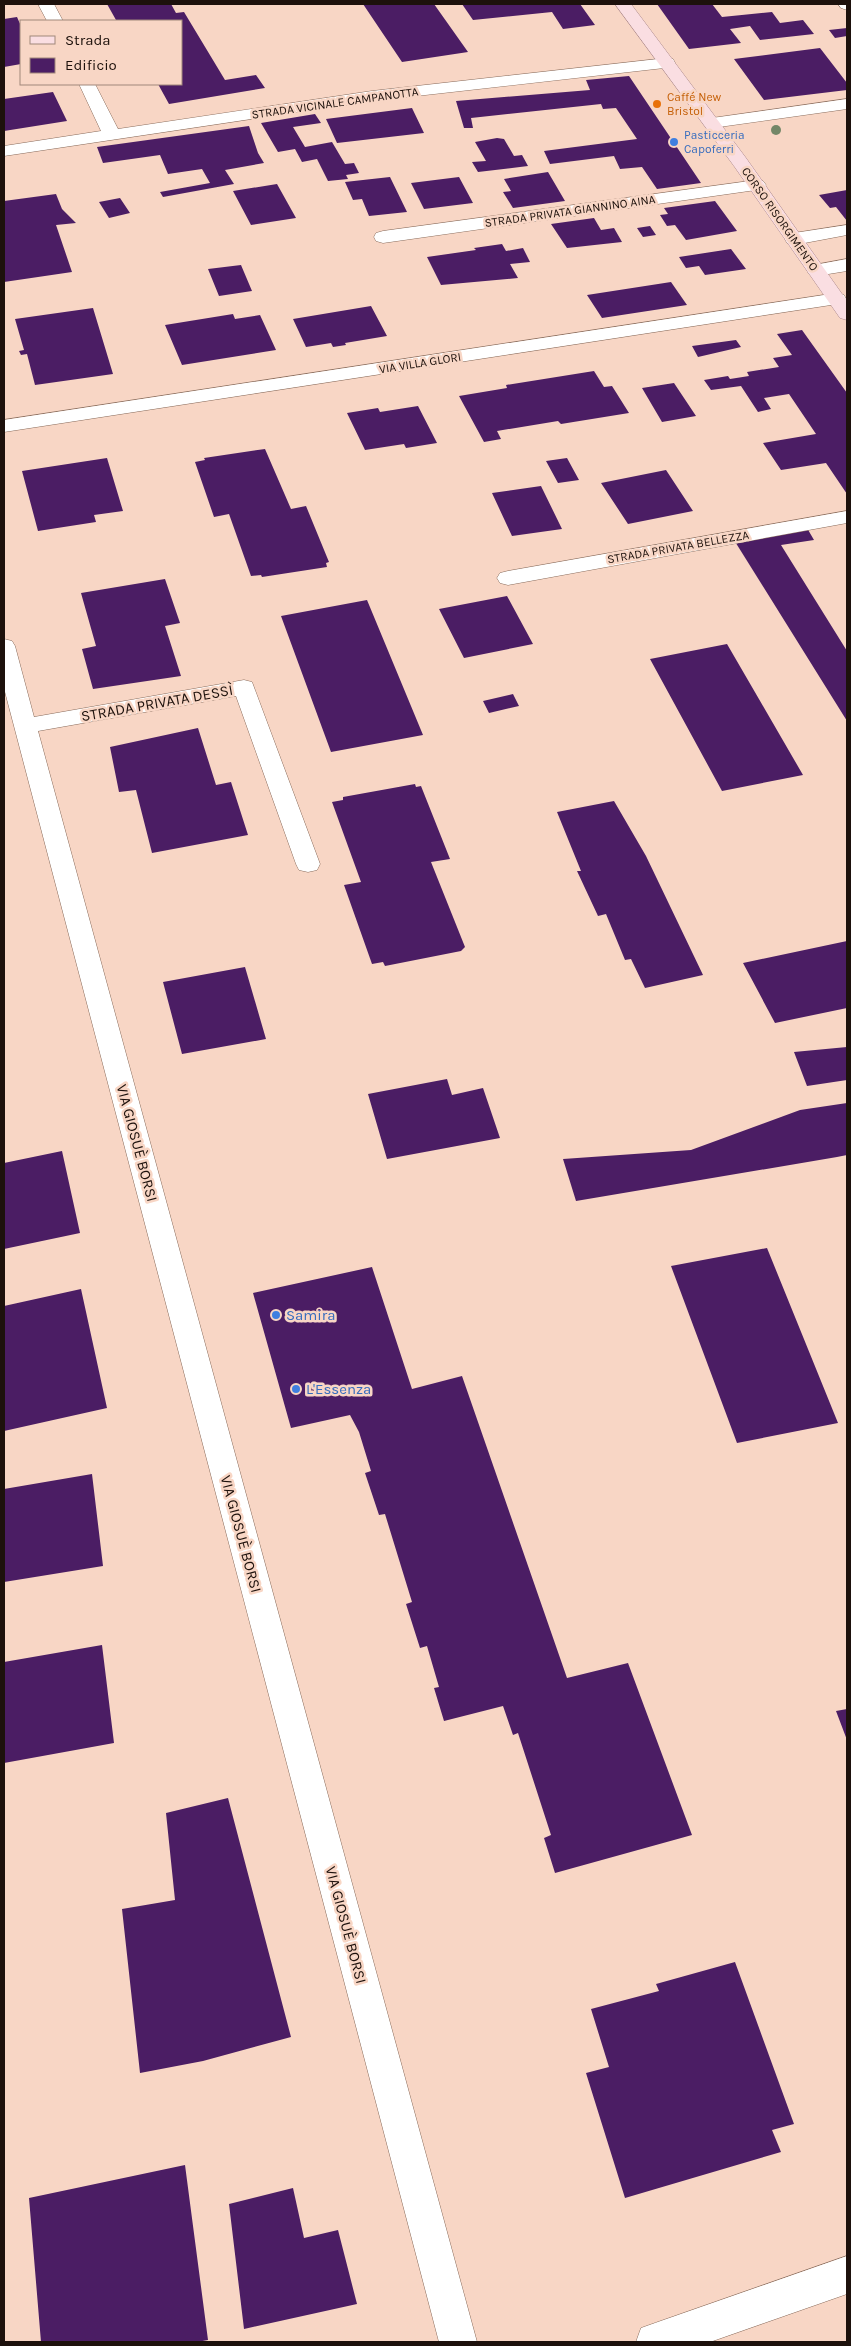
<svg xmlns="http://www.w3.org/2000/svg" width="851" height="2346" font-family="Karla,sans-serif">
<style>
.building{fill:#4b1d64}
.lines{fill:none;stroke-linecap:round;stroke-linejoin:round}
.minor-casing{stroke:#886b5b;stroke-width:1}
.major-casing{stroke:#ab888b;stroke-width:1}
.minor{fill:#fff;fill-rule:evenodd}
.major{fill:#fadee2;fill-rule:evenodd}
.tree{fill:#748768}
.food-dot{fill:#e8710a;stroke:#f8d6c5;stroke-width:2}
.shop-dot{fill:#3f7fe0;stroke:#f8d6c5;stroke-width:2}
.labels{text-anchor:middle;stroke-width:5;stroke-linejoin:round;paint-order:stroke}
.far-food-label{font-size:12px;fill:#c56008;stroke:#f8d6c5;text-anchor:start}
.far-street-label{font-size:12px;fill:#1d110c;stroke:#f8d6c5}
.far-shop-label{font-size:12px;fill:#366cbe;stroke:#f8d6c5;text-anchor:start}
.street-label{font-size:15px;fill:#1d110c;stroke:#f8d6c5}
.shop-label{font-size:15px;fill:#366cbe;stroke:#f8d6c5;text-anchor:start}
</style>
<rect width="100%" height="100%" fill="#f8d6c5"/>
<path class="building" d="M 107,4 L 171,4 L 176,13 L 184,12 L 225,80 L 256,75 L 265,88 L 169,104 L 158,84 L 181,84 L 181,21 L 116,20 Z
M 363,4 L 434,4 L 468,52 L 402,62 Z
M 462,4 L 580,4 L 595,25 L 563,29 L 552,12 L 473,20 Z
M 657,4 L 712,4 L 722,17 L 772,12 L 780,23 L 803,20 L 814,34 L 760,40 L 750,26 L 730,29 L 741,43 L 689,49 Z
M 17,17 L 21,26 L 21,64 L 4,67 L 4,19 Z
M 847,28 L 847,36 L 835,38 L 829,30 Z
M 820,48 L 847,83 L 847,90 L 764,100 L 734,59 Z
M 629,76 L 701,183 L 657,189 L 642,167 L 620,169 L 614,156 L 550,164 L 544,151 L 637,139 L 616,108 L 603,109 L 601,104 L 471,118 L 473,128 L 464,128 L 456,101 L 590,90 L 586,80 Z
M 53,92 L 67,121 L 4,131 L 4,99 Z
M 412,108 L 424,133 L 337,143 L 326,119 Z
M 315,114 L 321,123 L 293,127 L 305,147 L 332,142 L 345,164 L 354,163 L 359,173 L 346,175 L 348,179 L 328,181 L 317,159 L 302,162 L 295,149 L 278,152 L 261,123 Z
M 249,126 L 258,153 L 264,163 L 225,170 L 234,184 L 163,197 L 160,192 L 210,183 L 202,169 L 168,174 L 160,155 L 103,163 L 97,147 Z
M 497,138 L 504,139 L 514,156 L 522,155 L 528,166 L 478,172 L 472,162 L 486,161 L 475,142 Z
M 548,172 L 565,201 L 513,208 L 503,192 L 511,191 L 504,179 Z
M 390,177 L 407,212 L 369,216 L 362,199 L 353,200 L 345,182 Z
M 459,177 L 473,203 L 424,209 L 411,183 Z
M 277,184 L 296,218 L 251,225 L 233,191 Z
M 847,190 L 847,221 L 836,207 L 830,208 L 819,195 Z
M 56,194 L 62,209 L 76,223 L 56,225 L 72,272 L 4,282 L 4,201 Z
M 120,198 L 130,213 L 109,218 L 99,202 Z
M 715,201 L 737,231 L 686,240 L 675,225 L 667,226 L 660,215 L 668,214 L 664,208 Z
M 594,218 L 601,230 L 614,228 L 622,242 L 567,248 L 551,224 Z
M 650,226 L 656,235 L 643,237 L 637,228 Z
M 502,244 L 506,251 L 523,248 L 530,262 L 510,264 L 518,278 L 441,285 L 427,257 L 476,250 L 474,248 Z
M 731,249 L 746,269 L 705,275 L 699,266 L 686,268 L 679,257 Z
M 241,265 L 252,291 L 219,296 L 208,269 Z
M 671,282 L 687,305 L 602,318 L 587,295 Z
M 371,306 L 387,336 L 345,343 L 346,345 L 333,347 L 331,343 L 306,347 L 293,319 Z
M 93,308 L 113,374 L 35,385 L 27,354 L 21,355 L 19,351 L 24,350 L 15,319 Z
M 233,314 L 235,319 L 260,315 L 276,350 L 182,365 L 165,325 Z
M 802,330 L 847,393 L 847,494 L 826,463 L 781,470 L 763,443 L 816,434 L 789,394 L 764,398 L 771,409 L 758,412 L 741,386 L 711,390 L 704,380 L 728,376 L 730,379 L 749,376 L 747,372 L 779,367 L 773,358 L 792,355 L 777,334 Z
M 736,340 L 741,347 L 698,357 L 692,346 Z
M 594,371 L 604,387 L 612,386 L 629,413 L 561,424 L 558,421 L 497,431 L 501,439 L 484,442 L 459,396 L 507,388 L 506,385 Z
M 674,383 L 696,416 L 662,422 L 642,388 Z
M 418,406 L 437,443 L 406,448 L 404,444 L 365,450 L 347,413 L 378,408 L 380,412 Z
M 265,449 L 291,509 L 306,506 L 329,562 L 326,563 L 327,567 L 262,577 L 261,575 L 251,576 L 229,514 L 214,517 L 195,462 L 205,460 L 204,458 Z
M 107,458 L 123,511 L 94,515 L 96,522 L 38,531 L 22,471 Z
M 567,458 L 579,480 L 558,483 L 546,461 Z
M 666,470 L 693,511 L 628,524 L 601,483 Z
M 541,486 L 562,529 L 512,536 L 492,493 Z
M 807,528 L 814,540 L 781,545 L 847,651 L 847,721 L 734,540 Z
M 165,579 L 180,623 L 165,626 L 181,676 L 93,689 L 82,649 L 96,646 L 81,593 Z
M 507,596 L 533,644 L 464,658 L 439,609 Z
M 367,600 L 423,735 L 331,752 L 281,616 Z
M 727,644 L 803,775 L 722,791 L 650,659 Z
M 513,694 L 519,706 L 489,713 L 483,701 Z
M 198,728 L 216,785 L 231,782 L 248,835 L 152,853 L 136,790 L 119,792 L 110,747 Z
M 415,784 L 416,787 L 421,786 L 450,859 L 431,862 L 465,947 L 461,951 L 385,966 L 383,962 L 372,964 L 344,885 L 361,882 L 332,802 L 343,800 L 343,797 Z
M 614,801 L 646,856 L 703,975 L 645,988 L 631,959 L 625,960 L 606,914 L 598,916 L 577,871 L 581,871 L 557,812 Z
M 847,941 L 847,1008 L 775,1023 L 743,963 Z
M 245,967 L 266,1039 L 182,1054 L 163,982 Z
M 847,1047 L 847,1080 L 807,1086 L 794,1052 Z
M 447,1079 L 452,1095 L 483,1088 L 500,1138 L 387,1159 L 368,1094 Z
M 847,1103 L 847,1155 L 837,1157 L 576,1201 L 563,1159 L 691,1150 L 800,1110 Z
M 62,1151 L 80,1233 L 4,1249 L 4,1163 Z
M 767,1248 L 838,1423 L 737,1443 L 671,1266 Z
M 372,1267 L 412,1389 L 462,1376 L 567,1678 L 628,1663 L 692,1835 L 555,1873 L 544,1838 L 551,1835 L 518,1733 L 513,1735 L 503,1706 L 444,1721 L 434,1688 L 439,1687 L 427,1646 L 420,1648 L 406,1604 L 412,1602 L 385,1514 L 379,1515 L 365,1473 L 371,1471 L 359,1432 L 350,1415 L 291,1428 L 253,1293 Z
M 81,1289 L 107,1408 L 4,1431 L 4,1306 Z
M 92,1474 L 103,1566 L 4,1582 L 4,1489 Z
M 102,1645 L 114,1743 L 4,1763 L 4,1662 Z
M 847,1709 L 847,1740 L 836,1711 Z
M 228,1798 L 291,2037 L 203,2061 L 140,2073 L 122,1909 L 175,1900 L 166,1813 Z
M 735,1962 L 794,2124 L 772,2130 L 781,2152 L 625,2198 L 586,2073 L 609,2067 L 591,2009 L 659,1991 L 656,1984 Z
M 185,2165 L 208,2340 L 197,2342 L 41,2342 L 29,2198 Z
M 293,2188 L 304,2238 L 338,2230 L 357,2304 L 244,2329 L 229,2204 Z"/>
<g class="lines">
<defs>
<path id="minor" d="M 40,4 L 54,4 L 63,21 L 47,21 L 39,6 Z
M 838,4 L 847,4 L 847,10 L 841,8 Z
M 667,58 L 673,59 L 675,63 L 673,67 L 372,101 L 4,156 L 4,146 L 101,131 L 79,84 L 95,84 L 118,129 L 372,91 Z
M 847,99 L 847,109 L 712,128 L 706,127 L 703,123 L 706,119 L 712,118 Z
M 757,180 L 763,181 L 766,185 L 763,189 L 383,243 L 376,241 L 374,237 L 376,233 L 383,231 Z
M 847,225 L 847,235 L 794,245 L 787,243 L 785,239 L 787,235 L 794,233 Z
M 847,259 L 847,271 L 816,276 L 809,274 L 807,270 L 809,266 Z
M 837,293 L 844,295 L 846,299 L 844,303 L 4,432 L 4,420 Z
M 847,511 L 847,523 L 508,585 L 500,583 L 497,578 L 500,573 L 508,571 Z
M 4,639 L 12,641 L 15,646 L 34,717 L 244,680 L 252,682 L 320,864 L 317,870 L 308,872 L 299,870 L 296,864 L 236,696 L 38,731 L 477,2342 L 439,2342 L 4,688 Z
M 847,2256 L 847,2294 L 710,2342 L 636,2342 L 641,2328 L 655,2323 Z"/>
<path id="major" d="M 615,4 L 631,4 L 746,158 L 847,301 L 847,320 L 840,318 L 734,166 Z"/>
</defs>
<use href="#minor" class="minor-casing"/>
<use href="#major" class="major-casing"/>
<use href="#minor" class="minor"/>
<use href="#major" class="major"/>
</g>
<circle class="tree" cx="776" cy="130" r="5"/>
<circle class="food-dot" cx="657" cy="104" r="5"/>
<g class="shop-dot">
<circle cx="674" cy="142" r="5"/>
<circle cx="276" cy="1315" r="5"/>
<circle cx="296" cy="1389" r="5"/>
</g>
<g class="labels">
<g class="far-food-label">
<text x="667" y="101">Caffé New<tspan x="667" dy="14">Bristol</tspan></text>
</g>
<g class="far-street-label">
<text transform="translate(335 103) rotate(-8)" y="4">STRADA VICINALE CAMPANOTTA</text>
<text transform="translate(570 211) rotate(-8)" y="4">STRADA PRIVATA GIANNINO AINA</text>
<text transform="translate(780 219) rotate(55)" y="4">CORSO RISORGIMENTO</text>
<text transform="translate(420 363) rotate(-9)" y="4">VIA VILLA GLORI</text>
<text transform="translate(678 547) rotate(-10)" y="4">STRADA PRIVATA BELLEZZA</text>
</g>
<g class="far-shop-label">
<text x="684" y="139">Pasticceria<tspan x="684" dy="14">Capoferri</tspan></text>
</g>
<g class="street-label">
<text transform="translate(157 703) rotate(-10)" y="5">STRADA PRIVATA DESSÌ</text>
<text transform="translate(137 1143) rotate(75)" y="5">VIA GIOSUÈ BORSI</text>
<text transform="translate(241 1534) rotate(75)" y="5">VIA GIOSUÈ BORSI</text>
<text transform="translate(346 1925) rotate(75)" y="5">VIA GIOSUÈ BORSI</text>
</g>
<g class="shop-label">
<text x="286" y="1320">Samira</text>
<text x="306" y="1394">L'Essenza</text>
</g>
</g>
<rect width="851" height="2346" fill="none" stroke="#1d110c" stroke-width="10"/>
<rect x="20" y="20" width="162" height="65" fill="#f8d6c5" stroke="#a0877b"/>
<rect x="30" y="36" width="25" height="8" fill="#fadee2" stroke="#a0877b"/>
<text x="65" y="45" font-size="15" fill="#1d110c">Strada</text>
<rect x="30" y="58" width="25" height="15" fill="#4b1d64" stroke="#a0877b"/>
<text x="65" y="70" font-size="15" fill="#1d110c">Edificio</text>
</svg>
